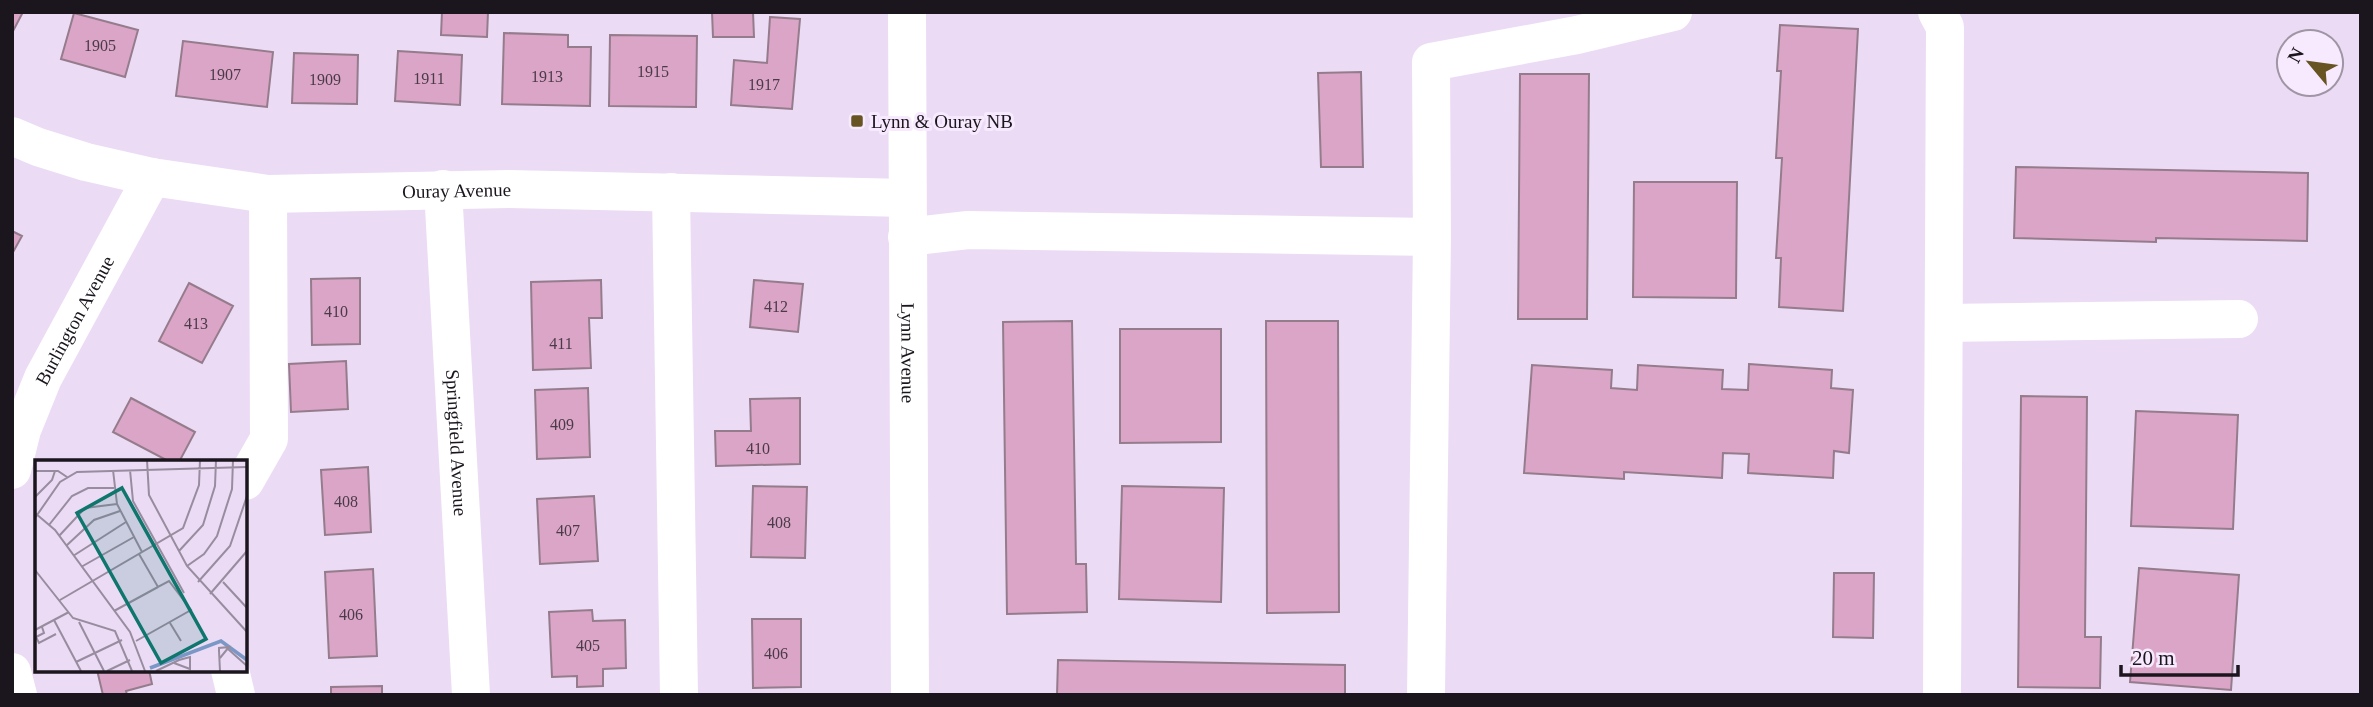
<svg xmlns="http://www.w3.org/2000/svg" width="2373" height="707" font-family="'Times New Roman',serif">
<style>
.building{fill:#daa5c7;stroke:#957c8c;stroke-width:2}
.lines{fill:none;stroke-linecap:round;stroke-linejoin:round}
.minor{stroke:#fff;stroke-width:38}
.poi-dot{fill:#675422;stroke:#f7eafe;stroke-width:2.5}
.labels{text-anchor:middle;stroke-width:6;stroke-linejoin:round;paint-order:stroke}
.number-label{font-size:16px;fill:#4b3a48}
.poi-label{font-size:19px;fill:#1b161e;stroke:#f7eafe;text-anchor:start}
.street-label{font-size:19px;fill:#1b161e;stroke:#f7eafe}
.inset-river{fill:none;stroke:#7a97c5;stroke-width:3.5}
.inset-road{fill:none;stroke:#988c9f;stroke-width:2}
.view{fill:#0f766e;fill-opacity:0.15;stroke:#0f766e;stroke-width:3.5}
.inset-edge{fill:none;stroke:#1b161e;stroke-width:3.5}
</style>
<rect width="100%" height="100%" fill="#ebdbf5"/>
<path class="building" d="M 12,12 L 23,12 L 12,33 Z
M 442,12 L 488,12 L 487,37 L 441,35 Z
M 712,12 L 753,12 L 754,37 L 713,37 Z
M 74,13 L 138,30 L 125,77 L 61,59 Z
M 770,17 L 800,19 L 792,109 L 731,105 L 734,60 L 767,63 Z
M 1780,25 L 1858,29 L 1843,311 L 1779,307 L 1781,258 L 1776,258 L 1782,158 L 1776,158 L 1781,71 L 1777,71 Z
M 504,33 L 568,35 L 568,47 L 591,47 L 590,106 L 502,104 Z
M 610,35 L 697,36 L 696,107 L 609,106 Z
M 183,41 L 273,52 L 267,107 L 176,96 Z
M 398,51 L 462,55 L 460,105 L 395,101 Z
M 294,53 L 358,55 L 357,104 L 292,103 Z
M 1361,72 L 1363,167 L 1321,167 L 1318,73 Z
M 1520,74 L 1589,74 L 1587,319 L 1518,319 Z
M 2016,167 L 2308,173 L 2307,241 L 2156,238 L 2156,242 L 2014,238 Z
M 1634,182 L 1737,182 L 1736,298 L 1633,297 Z
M 12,231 L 22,236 L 12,254 Z
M 360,278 L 360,344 L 312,345 L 311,279 Z
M 601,280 L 602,318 L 589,318 L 591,368 L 533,370 L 531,282 Z
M 754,280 L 803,284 L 798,332 L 750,327 Z
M 189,283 L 233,306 L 202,363 L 159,341 Z
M 1072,321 L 1076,564 L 1086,564 L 1087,612 L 1007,614 L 1003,322 Z
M 1266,321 L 1338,321 L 1339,612 L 1267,613 Z
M 1120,329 L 1221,329 L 1221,442 L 1120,443 Z
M 346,361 L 348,409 L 291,412 L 289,364 Z
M 1749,364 L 1832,370 L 1831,388 L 1853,390 L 1849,453 L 1834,451 L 1833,478 L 1748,473 L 1749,454 L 1723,453 L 1722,478 L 1624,472 L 1624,479 L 1524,473 L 1532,365 L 1612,370 L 1611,388 L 1637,390 L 1638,365 L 1723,370 L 1722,389 L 1748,390 Z
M 588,388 L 590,457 L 537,459 L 535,390 Z
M 2021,396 L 2087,397 L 2085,637 L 2101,637 L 2100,688 L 2018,687 Z
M 131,398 L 195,432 L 179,462 L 170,462 L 113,432 Z
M 800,398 L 800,464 L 716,466 L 715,431 L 751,431 L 750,399 Z
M 2136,411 L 2238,415 L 2233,529 L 2131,526 Z
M 368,467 L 371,532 L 325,535 L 321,470 Z
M 753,486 L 807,487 L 805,558 L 751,557 Z
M 1122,486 L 1224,488 L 1221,602 L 1119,599 Z
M 594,496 L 598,561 L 540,564 L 537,499 Z
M 2139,568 L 2239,575 L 2231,690 L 2130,682 Z
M 373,569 L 377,656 L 329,658 L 325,572 Z
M 1834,573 L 1874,573 L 1873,638 L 1833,637 Z
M 592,610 L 593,621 L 625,620 L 626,668 L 603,669 L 603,686 L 577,687 L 577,676 L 552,677 L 549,612 Z
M 752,619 L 801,619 L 801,687 L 753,688 Z
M 1058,660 L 1345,665 L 1345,695 L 1057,695 Z
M 97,670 L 149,670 L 152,684 L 126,691 L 127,695 L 103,695 Z
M 382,686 L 382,695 L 331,695 L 331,687 Z"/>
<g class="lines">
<g class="minor">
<path id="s1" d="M 907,12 L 910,695"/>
<path d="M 1937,12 L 1945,27 L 1942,695"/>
<path id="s2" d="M 12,136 L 38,147 L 86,162 L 152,177 L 268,194 L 509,189 L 907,198"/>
<path id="s3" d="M 443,189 L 471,695"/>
<path d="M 671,192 L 679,695"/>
<path d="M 907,237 L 968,230 L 1432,237 L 1431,62 L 1577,35 L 1673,12"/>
<path d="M 1944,323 L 2239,319"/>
<path id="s4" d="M 12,470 L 22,430 L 43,378 L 152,177"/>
<path d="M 245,481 L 269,439 L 268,194"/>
<path d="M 230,670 L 236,695"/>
<path d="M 12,672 L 18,695"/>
<path d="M 1426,695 L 1432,237"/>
</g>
</g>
<rect class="poi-dot" x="850" y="114" width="14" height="14" rx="3.5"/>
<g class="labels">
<g class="number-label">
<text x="100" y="51">1905</text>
<text x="653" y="77">1915</text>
<text x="225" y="80">1907</text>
<text x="547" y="82">1913</text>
<text x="429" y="84">1911</text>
<text x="325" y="85">1909</text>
<text x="764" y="90">1917</text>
<text x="776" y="312">412</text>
<text x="336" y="317">410</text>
<text x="196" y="329">413</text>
<text x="561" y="349">411</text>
<text x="562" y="430">409</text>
<text x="758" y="454">410</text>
<text x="346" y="507">408</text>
<text x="779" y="528">408</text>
<text x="568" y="536">407</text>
<text x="351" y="620">406</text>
<text x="588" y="651">405</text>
<text x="776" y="659">406</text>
</g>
<g class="poi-label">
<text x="871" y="128">Lynn &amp; Ouray NB</text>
</g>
<g class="street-label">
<text dy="7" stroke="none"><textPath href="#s2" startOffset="452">Ouray Avenue</textPath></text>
<text dy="7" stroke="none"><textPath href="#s4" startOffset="163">Burlington Avenue</textPath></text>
<text dy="7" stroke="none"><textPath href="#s1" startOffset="341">Lynn Avenue</textPath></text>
<text dy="7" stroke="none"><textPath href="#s3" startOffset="254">Springfield Avenue</textPath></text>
</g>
</g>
<g transform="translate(35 460)">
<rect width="212" height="212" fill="#ebdbf5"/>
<path class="inset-river" d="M 115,208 L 186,181 L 212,200"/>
<path class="inset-road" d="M 112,0 L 114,35 L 152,106 L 212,172M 78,10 L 82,44 L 107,92M 95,10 L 98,41 L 149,133M 0,11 L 23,11 L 32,17M 0,37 L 17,20 L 20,11M 0,53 L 20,70 L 95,172 L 110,211M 0,58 L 25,22 L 42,12 L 212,7M 14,65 L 37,36 L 53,28 L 79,28M 24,76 L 50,48 L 82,44M 31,86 L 59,60 L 85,51M 144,91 L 168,65 L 180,26 L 181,0M 38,96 L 91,62M 152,106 L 169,94 L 182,76 L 197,29 L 198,0M 46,107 L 99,77M 0,110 L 38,158 L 80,171 L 97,211M 163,122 L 195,86 L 212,36M 188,122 L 212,148M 175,134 L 212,91M 25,140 L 148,68 L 164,25 L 165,0M 79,151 L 123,127M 19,160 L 46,211M 44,162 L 69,211M 135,163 L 146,181M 7,167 L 9,173 L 1,177 L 4,183 L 21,174M 0,170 L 34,152M 101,181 L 156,150 L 134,121 L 123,127 L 104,94M 193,189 L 212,206M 185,198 L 194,187 L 184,188 L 184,191 L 185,211M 41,202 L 87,180M 72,211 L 95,200M 121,211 L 144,200 L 155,197 L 155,209 L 139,203"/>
<path class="view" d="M 87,28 L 171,179 L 126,203 L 42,53 Z"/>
<rect width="212" height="212" class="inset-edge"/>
</g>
<rect width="2373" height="707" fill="none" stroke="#1b161e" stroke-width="28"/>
<g transform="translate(2310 63) rotate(299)"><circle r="33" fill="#f7eafe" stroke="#9f95a4" stroke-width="2"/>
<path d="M0-5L12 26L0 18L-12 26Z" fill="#675422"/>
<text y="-10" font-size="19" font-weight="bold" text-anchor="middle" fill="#1b161e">N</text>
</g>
<path d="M2121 665v10h117v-10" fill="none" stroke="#1b161e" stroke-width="3.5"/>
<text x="2132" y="665" font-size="21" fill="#1b161e" stroke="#f7eafe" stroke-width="5" paint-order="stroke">20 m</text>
</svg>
